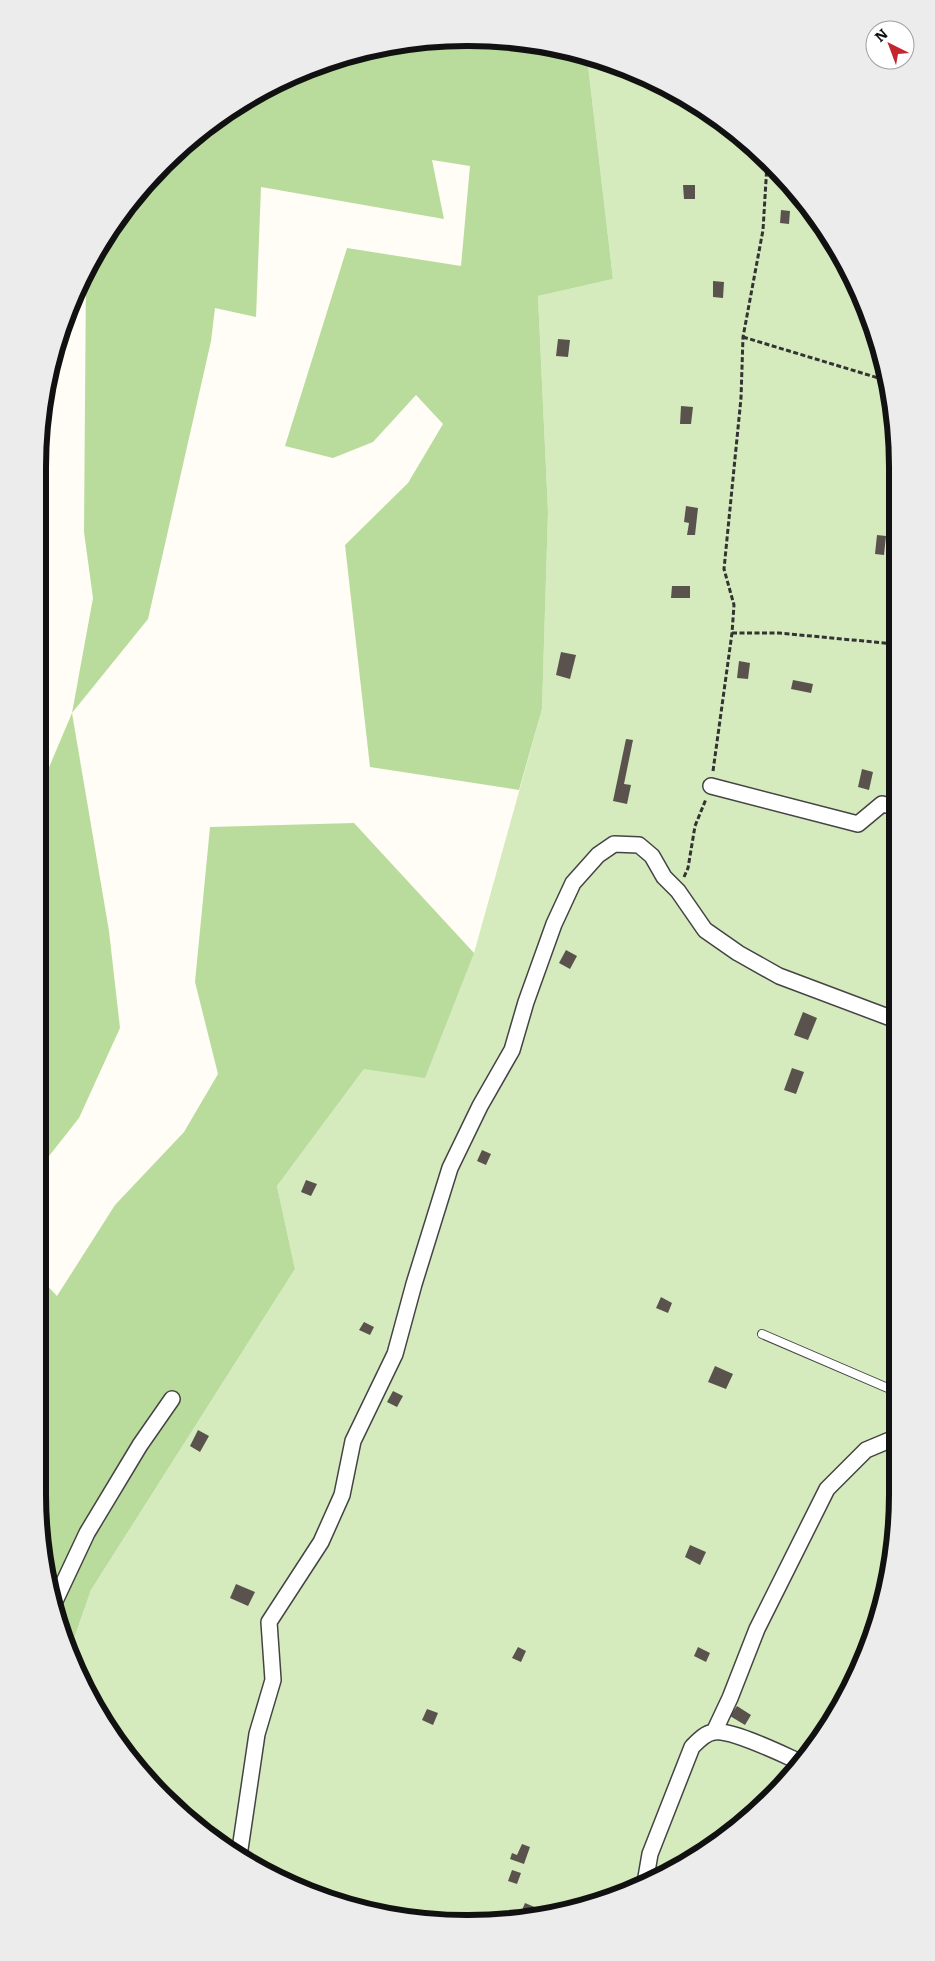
<svg xmlns="http://www.w3.org/2000/svg" width="935" height="1961" font-family="Literata,serif">
<style>
.green{fill:#d5ebbd}
.forest{fill:#b9dc9c}
.building{fill:#5a524d}
.lines{fill:none;stroke-linecap:round;stroke-linejoin:round}
.service-casing{stroke:#444;stroke-width:10}
.minor-casing{stroke:#444;stroke-width:18}
.path{stroke:#333;stroke-width:3;stroke-dasharray:5 2.5;stroke-linecap:butt}
.service{stroke:#fff;stroke-width:8}
.minor{stroke:#fff;stroke-width:15}
.rim{fill:none;stroke:#111;stroke-width:6}
</style>
<rect width="100%" height="100%" fill="#fffdf5"/>
<path class="green" d="M 587,57 L 632,70 L 729,126 L 808,206 L 865,303 L 894,411 L 897,1494 L 889,1578 L 865,1658 L 791,1777 L 729,1835 L 658,1879 L 523,1920 L 383,1915 L 303,1891 L 229,1851 L 127,1755 L 70,1650 L 91,1590 L 295,1269 L 277,1186 L 364,1069 L 474,953 L 542,709 L 548,512 L 538,296 L 613,279 Z"/>
<path class="forest" d="M 468,38 L 552,46 L 587,57 L 613,279 L 538,296 L 548,512 L 542,709 L 519,790 L 370,767 L 345,545 L 408,483 L 443,424 L 416,395 L 373,442 L 333,458 L 285,446 L 347,248 L 461,266 L 470,166 L 432,160 L 444,219 L 261,187 L 256,317 L 215,308 L 211,341 L 148,619 L 72,713 L 109,931 L 120,1028 L 79,1118 L 38,1170 L 38,808 L 42,784 L 72,713 L 93,598 L 84,532 L 86,274 L 110,228 L 164,163 L 229,110 L 303,70 L 384,46 Z
M 354,823 L 474,953 L 425,1078 L 364,1069 L 277,1186 L 295,1269 L 91,1590 L 70,1650 L 60,1632 L 38,1493 L 38,1276 L 57,1296 L 115,1205 L 184,1132 L 218,1074 L 195,982 L 210,827 Z"/>
<path class="building" d="M 683,185 L 695,185 L 695,199 L 684,199 Z
M 781,210 L 790,211 L 789,224 L 780,223 Z
M 713,281 L 724,282 L 723,298 L 713,297 Z
M 558,339 L 570,340 L 568,357 L 556,356 Z
M 681,406 L 693,407 L 691,424 L 680,424 Z
M 890,423 L 894,424 L 894,447 L 891,446 L 893,434 L 889,433 Z
M 686,506 L 698,508 L 695,535 L 687,535 L 689,523 L 684,522 Z
M 877,535 L 886,536 L 884,555 L 875,554 Z
M 672,586 L 690,586 L 690,598 L 671,598 Z
M 561,652 L 576,655 L 570,679 L 556,675 Z
M 739,661 L 750,663 L 748,679 L 737,678 Z
M 793,680 L 813,684 L 811,693 L 791,689 Z
M 626,739 L 633,740 L 624,784 L 631,785 L 627,804 L 613,801 Z
M 862,769 L 873,772 L 869,790 L 858,787 Z
M 566,950 L 577,956 L 570,969 L 559,963 Z
M 803,1012 L 817,1018 L 808,1040 L 794,1035 Z
M 792,1068 L 804,1072 L 796,1094 L 784,1090 Z
M 482,1150 L 491,1154 L 486,1165 L 477,1161 Z
M 306,1180 L 317,1184 L 311,1196 L 301,1192 Z
M 661,1297 L 672,1303 L 668,1313 L 656,1308 Z
M 364,1322 L 374,1327 L 370,1335 L 359,1330 Z
M 715,1366 L 733,1374 L 726,1389 L 708,1382 Z
M 393,1391 L 403,1396 L 397,1407 L 387,1402 Z
M 198,1430 L 209,1436 L 200,1452 L 190,1446 Z
M 690,1545 L 706,1552 L 700,1565 L 685,1557 Z
M 236,1584 L 255,1592 L 248,1606 L 230,1598 Z
M 518,1647 L 526,1651 L 521,1662 L 512,1658 Z
M 698,1647 L 710,1653 L 706,1662 L 694,1656 Z
M 737,1706 L 751,1715 L 745,1725 L 730,1716 Z
M 427,1709 L 438,1713 L 433,1725 L 422,1720 Z
M 522,1844 L 530,1847 L 524,1864 L 510,1859 L 512,1853 L 517,1855 Z
M 512,1870 L 521,1873 L 517,1884 L 508,1881 Z
M 525,1903 L 537,1908 L 534,1917 L 529,1918 L 520,1915 Z"/>
<g class="lines">
<defs>
<path id="service" d="M 762,1334 L 897,1392"/>
<path id="minor" d="M 711,786 L 858,824 L 882,804 L 895,807
M 55,1601 L 87,1533 L 140,1445 L 172,1399
M 714,1732 L 730,1698 L 757,1629 L 827,1489 L 866,1450 L 897,1437
M 239,1856 L 257,1734 L 273,1680 L 269,1622 L 321,1542 L 342,1495 L 353,1441 L 395,1354 L 414,1284 L 450,1168 L 480,1106 L 512,1050 L 526,1002 L 554,924 L 573,883 L 598,855 L 614,844 L 639,845 L 652,856 L 664,877 L 678,891 L 705,930 L 738,953 L 779,976 L 896,1020
M 645,1883 L 650,1854 L 692,1747 C 698,1741 705,1733 714,1732 C 731,1729 782,1754 800,1762"/>
</defs>
<use href="#service" class="service-casing"/>
<use href="#minor" class="minor-casing"/>
<path class="path" d="M 743,337 L 885,380
M 732,633 L 779,633 L 895,644
M 713,771 L 732,633 L 734,605 L 724,569 L 741,398 L 743,337 L 763,230 L 767,164
M 684,877 L 688,868 L 695,826 L 706,799"/>
<use href="#service" class="service"/>
<use href="#minor" class="minor"/>
</g>
<path d="M0 0H935V1961H0ZM467 46H468A421 421 0 0 1 889 467V1494A421 421 0 0 1 468 1915H467A421 421 0 0 1 46 1494V467A421 421 0 0 1 467 46Z" fill="#ececec" fill-rule="evenodd"/>
<path class="rim" d="M467 46H468A421 421 0 0 1 889 467V1494A421 421 0 0 1 468 1915H467A421 421 0 0 1 46 1494V467A421 421 0 0 1 467 46Z"/>
<g transform="translate(890 45) rotate(318)"><circle r="24" fill="#ffffff" stroke="#a0a0a0"/>
<path d="M0-4L9 19L0 12L-9 19Z" fill="#c4262e"/>
<text y="-8" font-size="14" font-weight="bold" text-anchor="middle" fill="#111111">N</text>
</g>
</svg>
